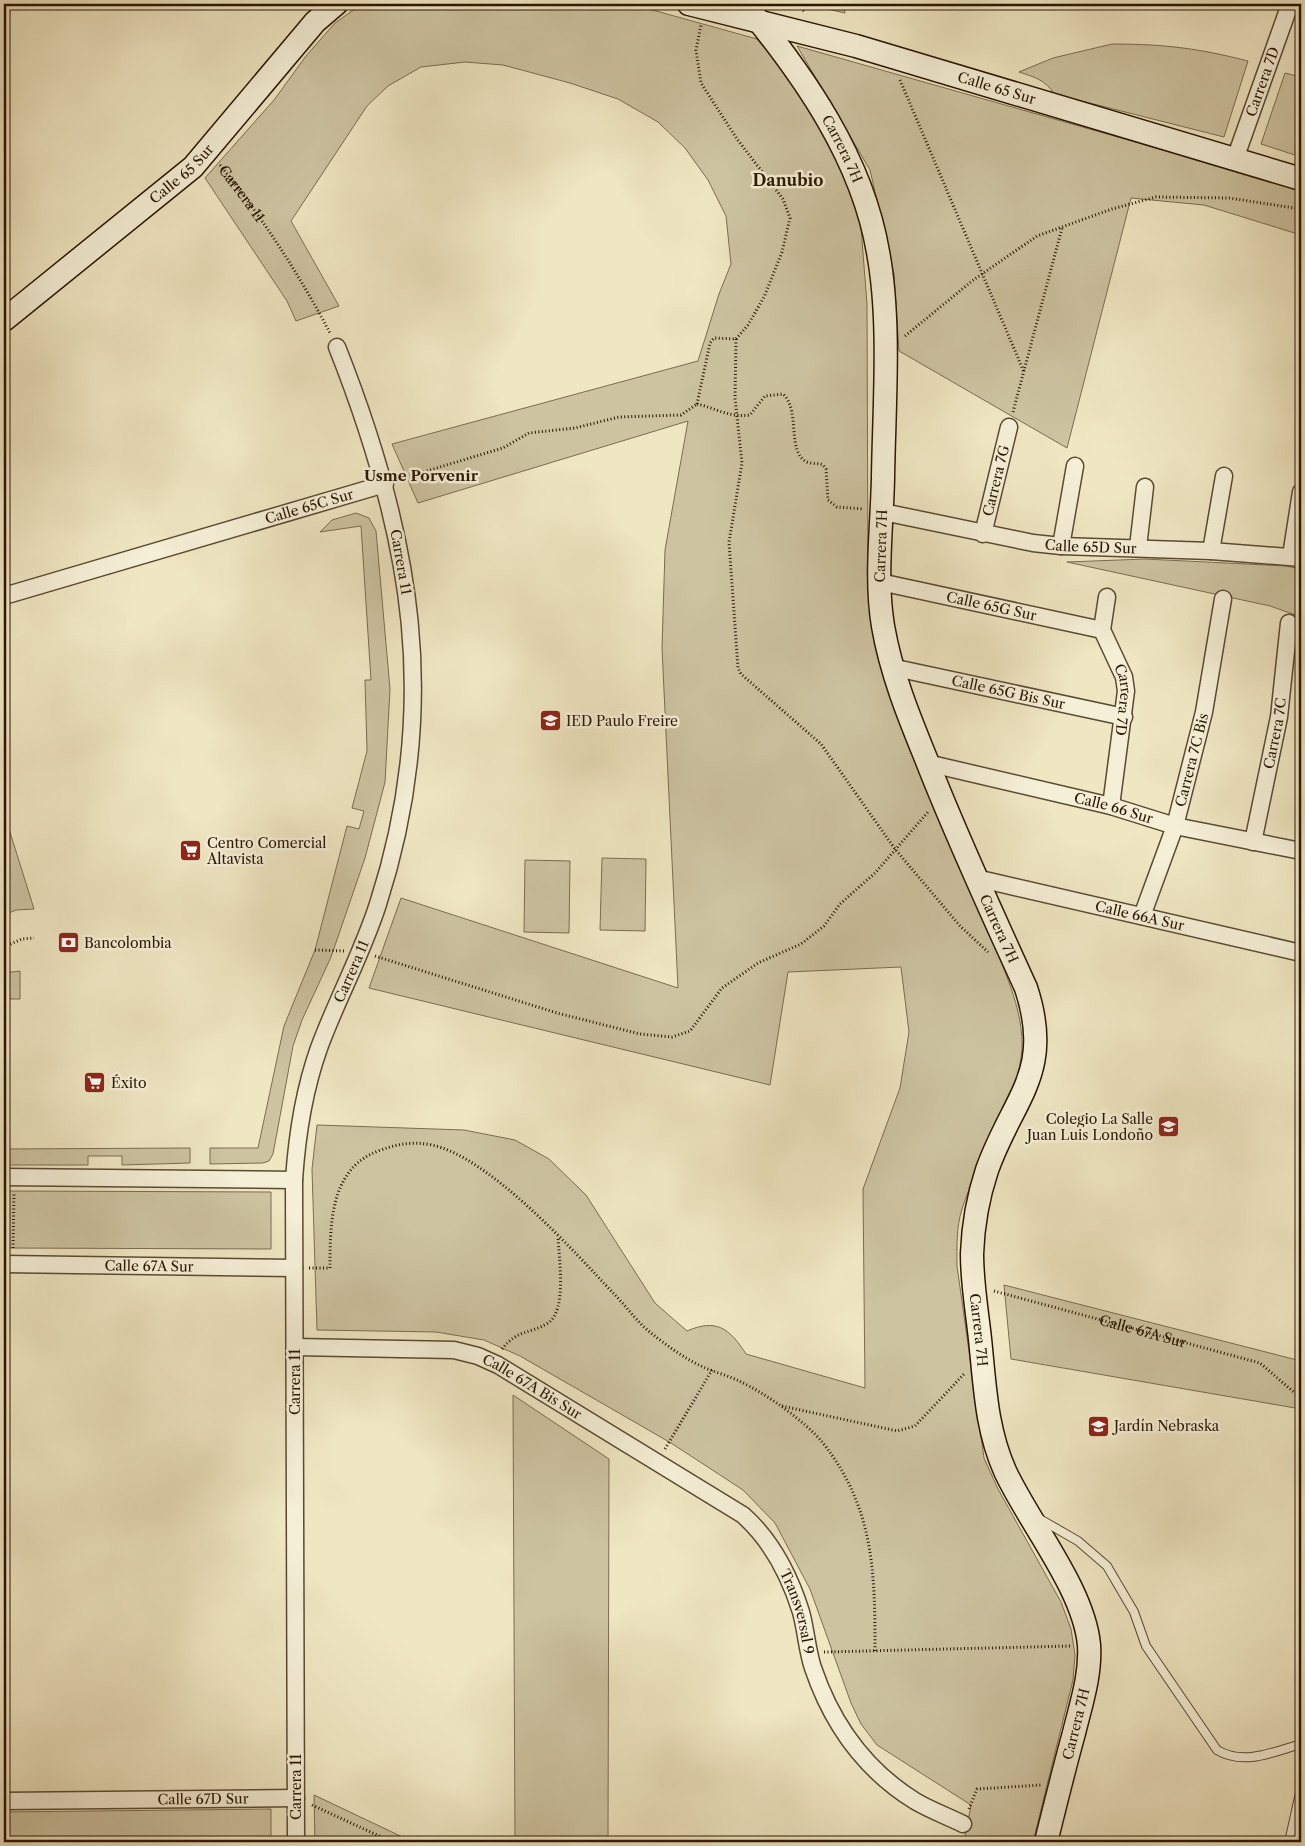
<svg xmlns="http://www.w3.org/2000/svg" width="1305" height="1846" font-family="'Libre Caslon Text',serif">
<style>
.green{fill:#cdc3a1;stroke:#7b6c51}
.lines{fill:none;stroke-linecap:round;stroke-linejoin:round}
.lane-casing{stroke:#5a4a31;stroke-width:10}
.street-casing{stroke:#5a4a31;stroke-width:19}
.secondary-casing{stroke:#291601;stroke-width:25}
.path{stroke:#291601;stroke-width:3;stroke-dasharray:1 2.5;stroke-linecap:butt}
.lane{stroke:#f5efd7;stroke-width:8}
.street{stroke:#f5efd7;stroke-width:16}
.secondary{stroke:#f5efd7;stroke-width:22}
.labels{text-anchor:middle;stroke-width:5;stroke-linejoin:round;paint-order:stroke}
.street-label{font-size:14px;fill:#291601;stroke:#f5efd7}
.poi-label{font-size:14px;fill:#291601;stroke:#f5efd7;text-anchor:start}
.neighbourhood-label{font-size:15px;font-weight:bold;fill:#291601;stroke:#f5efd7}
.quarter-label{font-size:16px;font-weight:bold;fill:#291601;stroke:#f5efd7}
</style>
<rect width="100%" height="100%" fill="#efe6c2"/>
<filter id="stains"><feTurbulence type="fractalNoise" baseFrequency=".004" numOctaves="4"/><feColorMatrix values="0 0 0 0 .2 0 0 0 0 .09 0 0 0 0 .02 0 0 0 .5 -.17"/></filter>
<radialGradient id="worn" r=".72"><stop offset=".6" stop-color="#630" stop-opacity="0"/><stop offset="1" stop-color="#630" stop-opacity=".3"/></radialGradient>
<path class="green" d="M 362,4 L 631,4 L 757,39 L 800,90 L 831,138 L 860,215 L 867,304 L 868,590 L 874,635 L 907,737 L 1000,959 C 1011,987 1023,1017 1022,1048 C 1019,1100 978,1158 962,1209 C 956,1228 957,1247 957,1266 L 984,1458 L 998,1489 L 1061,1602 L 1071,1629 L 1075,1655 L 1073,1680 L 1033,1842 L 964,1842 L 971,1805 L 877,1745 L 861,1724 L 851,1703 L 810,1589 L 775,1523 L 743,1490 L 671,1443 L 520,1356 L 484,1340 L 436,1332 L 317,1330 L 312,1169 L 317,1125 L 464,1130 L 515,1140 L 549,1159 L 586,1195 L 655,1303 L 687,1331 C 717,1318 730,1329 746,1354 L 865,1388 L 863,1189 L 900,1088 L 909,1032 L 901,967 L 788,972 L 770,1085 L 369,988 L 401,898 L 678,988 L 662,648 L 665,550 L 688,421 L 418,503 L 392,444 L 698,361 L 719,294 L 731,264 L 726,216 L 708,180 L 685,148 L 658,122 L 618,99 L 570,83 L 503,65 L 465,62 L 421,67 L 388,86 L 367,106 L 291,221 L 339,306 L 296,321 L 287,301 L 205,178 L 274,100 L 306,56 L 335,23 Z
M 805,4 L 843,4 L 845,13 Z
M 1112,44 C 1163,44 1198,48 1248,61 L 1224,137 L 1054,94 C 1046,80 1034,77 1019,72 L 1053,58 Z
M 797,46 L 1301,189 L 1301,235 L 1204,205 L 1131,198 L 1067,448 L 899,351 L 894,274 L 870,170 Z
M 1285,73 L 1301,77 L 1301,157 L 1261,144 Z
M 356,513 L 369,518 L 376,531 L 390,689 L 385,782 L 365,858 L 331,957 L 302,1020 L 293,1046 L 273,1154 L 269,1161 L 263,1163 L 210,1164 L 210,1148 L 258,1148 L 284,1026 L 315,950 L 347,826 L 359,829 L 364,811 L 352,808 L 367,751 L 365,680 L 371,680 L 361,526 L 320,532 L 332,520 Z
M 1145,559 L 1286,566 L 1301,569 L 1301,617 L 1270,606 L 1067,562 Z
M 4,813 L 34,909 L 16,910 L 4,915 Z
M 602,858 L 646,859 L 645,931 L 600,930 Z
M 525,860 L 570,861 L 569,933 L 524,932 Z
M 20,971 L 20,999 L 9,999 L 4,1017 L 4,973 Z
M 190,1148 L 190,1163 L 122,1165 L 122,1156 L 88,1156 L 88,1165 L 4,1165 L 4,1149 Z
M 4,1191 L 271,1192 L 271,1249 L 4,1248 Z
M 1004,1285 L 1301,1361 L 1301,1409 L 1011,1359 Z
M 513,1395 L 609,1459 L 608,1842 L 515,1842 Z
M 314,1795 L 413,1842 L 315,1842 Z
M 271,1809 L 271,1842 L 4,1842 L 4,1812 Z"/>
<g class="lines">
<defs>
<path id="lane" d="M 1038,1518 L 1078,1541 L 1107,1566 L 1134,1612 L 1146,1646 L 1217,1750 C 1244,1766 1273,1752 1301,1744
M 1289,1842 L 1301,1788"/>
<g id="street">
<path id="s3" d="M 1235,159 L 1290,4"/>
<path id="s4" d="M 883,512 L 1033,543 L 1061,546 L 1211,551 L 1301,558"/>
<path id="s5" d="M 983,534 L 1009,427"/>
<path d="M 1061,546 L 1075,466"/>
<path d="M 1138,547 L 1145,487"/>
<path d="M 1211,551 L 1224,476"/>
<path d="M 1291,556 L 1301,492"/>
<path id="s6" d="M 880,582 L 1102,630"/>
<path id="s7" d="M 4,596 L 385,484"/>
<path id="s8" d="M 1107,597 L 1102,630 L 1124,677 L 1126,691 L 1111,806"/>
<path id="s9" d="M 891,667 L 1124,717"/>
<path id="s10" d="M 927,763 L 1111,806 L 1175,826 L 1301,851"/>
<path id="s11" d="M 1253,842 L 1279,717 L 1289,623"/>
<path id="s12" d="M 976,878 L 1301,953"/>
<path id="s13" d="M 1142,916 L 1175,826 L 1204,712 L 1223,599"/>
<path d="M 4,1177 L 294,1180"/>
<path id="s14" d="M 4,1264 L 294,1268"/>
<path id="s15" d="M 295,1347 L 454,1350 L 478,1356 L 498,1365 L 743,1515 C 771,1540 790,1577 801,1612 C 806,1630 807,1650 813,1668 C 832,1724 865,1770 915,1801 C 930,1810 947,1816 963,1824"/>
<path id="s16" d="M 4,1801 L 296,1798"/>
<path id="s17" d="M 296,1842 L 294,1180 C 297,1135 304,1090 319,1048 C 337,999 362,954 378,904 C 442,706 412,536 337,347"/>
</g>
<g id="secondary">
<path id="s18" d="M 689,4 L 856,46 L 1301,179"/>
<path id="s19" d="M 745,4 C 804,76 862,158 878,252 C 891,321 884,407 883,478 C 882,527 875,578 883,626 C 891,673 909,717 927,761 C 957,838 992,913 1026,988 C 1054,1073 1013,1097 987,1170 C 978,1197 973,1226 972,1254 C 972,1283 977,1311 980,1339 C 985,1386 986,1428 1005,1471 C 1029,1523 1084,1589 1089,1645 C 1091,1675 1081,1704 1074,1733 C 1064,1769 1055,1806 1046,1842"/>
<path id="s20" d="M 4,320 L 193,167 L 315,22 L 336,4"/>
</g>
</defs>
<use href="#lane" class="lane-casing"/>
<use href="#street" class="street-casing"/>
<use href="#secondary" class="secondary-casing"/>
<g class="path">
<path d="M 795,4 L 805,12"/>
<path d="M 900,80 L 1024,372"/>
<path id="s1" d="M 220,165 C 262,217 299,274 330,333"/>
<path d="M 905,336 L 972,281 L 1037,236 L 1112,209 L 1156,197 L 1229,198 L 1301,209"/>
<path d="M 736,339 L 735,398 L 742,463 L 729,542 L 738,668 L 741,674 L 821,744 L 895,849 L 960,926 L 988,952"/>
<path d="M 697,404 L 710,343 L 714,338 L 736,339 L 748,325 L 764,297 L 782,252 L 790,218 L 783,199 L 737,139 L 701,83 L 696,50 L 701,25"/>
<path d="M 697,404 C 715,408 730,418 750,415 L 765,396 L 783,394 C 801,410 786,452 807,462 C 812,464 818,463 823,465 L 826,469 L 828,500 L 837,507 L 863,509"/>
<path d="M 1013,412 L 1062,228"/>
<path d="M 400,479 L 503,448 L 529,433 L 575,428 L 619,417 L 681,415 L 697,404"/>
<path d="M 4,947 L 22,939 L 34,938"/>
<path d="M 315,950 L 345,951"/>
<path d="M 375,956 L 557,1013 L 640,1034 L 672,1037 L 690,1031 L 722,988 L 758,963 L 801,944 L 824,926 L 840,904 L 875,873 L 928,812"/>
<path d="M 13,1248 L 14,1192"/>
<path d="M 309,1268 L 330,1268 C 330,1224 330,1169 378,1151 C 397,1144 412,1141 432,1145 C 489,1157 573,1250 614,1294 C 626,1306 637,1322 651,1333 C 666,1345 684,1358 701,1366 C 713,1372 727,1375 739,1381 C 765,1393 805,1421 823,1443 C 874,1508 875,1572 875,1651"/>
<path id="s2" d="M 994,1291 L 1260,1363 L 1296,1394 L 1301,1395"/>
<path d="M 502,1349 C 518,1329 530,1334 548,1323 C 567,1311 559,1258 558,1237"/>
<path d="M 782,1406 L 897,1431 L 915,1426 L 965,1373"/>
<path d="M 665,1449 L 712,1370"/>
<path d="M 824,1652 L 1071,1646"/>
<path d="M 312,1805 L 392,1842"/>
<path d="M 969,1809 L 977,1789 L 1041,1785"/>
</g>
<use href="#lane" class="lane"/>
<use href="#street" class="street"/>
<use href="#secondary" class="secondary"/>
</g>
<defs>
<symbol id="school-square" viewBox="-11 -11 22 22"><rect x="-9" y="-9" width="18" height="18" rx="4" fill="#8f2418" stroke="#f5efd7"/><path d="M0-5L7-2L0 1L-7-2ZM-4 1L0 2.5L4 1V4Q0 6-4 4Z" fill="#fff"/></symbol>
<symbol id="supermarket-square" viewBox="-11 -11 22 22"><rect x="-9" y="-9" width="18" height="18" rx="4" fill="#8f2418" stroke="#f5efd7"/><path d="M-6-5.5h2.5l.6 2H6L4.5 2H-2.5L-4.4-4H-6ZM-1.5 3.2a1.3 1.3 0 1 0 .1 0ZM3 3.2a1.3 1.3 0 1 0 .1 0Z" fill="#fff"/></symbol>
<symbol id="bank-square" viewBox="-11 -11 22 22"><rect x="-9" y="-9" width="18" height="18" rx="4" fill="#8f2418" stroke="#f5efd7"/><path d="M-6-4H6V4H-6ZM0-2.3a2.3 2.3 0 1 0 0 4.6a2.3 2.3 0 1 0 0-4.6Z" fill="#fff"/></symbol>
</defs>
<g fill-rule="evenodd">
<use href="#school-square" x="538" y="708" width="25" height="25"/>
<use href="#supermarket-square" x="178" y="838" width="25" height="25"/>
<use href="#bank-square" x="56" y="930" width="25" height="25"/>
<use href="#supermarket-square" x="82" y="1070" width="25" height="25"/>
<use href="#school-square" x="1156" y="1114" width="25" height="25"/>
<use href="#school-square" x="1086" y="1414" width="25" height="25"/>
</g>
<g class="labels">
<g class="street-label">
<text dy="5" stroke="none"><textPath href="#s3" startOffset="82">Carrera 7D</textPath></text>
<text dy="5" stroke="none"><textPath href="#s18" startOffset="319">Calle 65 Sur</textPath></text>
<text dy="5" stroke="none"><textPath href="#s19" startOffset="175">Carrera 7H</textPath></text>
<text dy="5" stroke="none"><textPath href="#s20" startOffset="230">Calle 65 Sur</textPath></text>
<text dy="5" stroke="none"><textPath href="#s1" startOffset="36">Carrera 11</textPath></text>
<text dy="5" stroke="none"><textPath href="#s5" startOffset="55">Carrera 7G</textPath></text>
<text dy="5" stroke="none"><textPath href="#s7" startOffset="318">Calle 65C Sur</textPath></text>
<text dy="5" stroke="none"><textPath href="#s4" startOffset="211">Calle 65D Sur</textPath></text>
<text transform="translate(881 546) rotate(-88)" y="5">Carrera 7H</text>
<text transform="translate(401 562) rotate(80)" y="5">Carrera 11</text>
<text dy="5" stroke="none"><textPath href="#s6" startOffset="114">Calle 65G Sur</textPath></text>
<text dy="5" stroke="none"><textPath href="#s9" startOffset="120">Calle 65G Bis Sur</textPath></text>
<text dy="5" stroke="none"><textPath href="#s8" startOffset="108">Carrera 7D</textPath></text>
<text dy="5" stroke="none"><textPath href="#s11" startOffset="111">Carrera 7C</textPath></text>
<text dy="5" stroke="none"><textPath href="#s13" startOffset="164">Carrera 7C Bis</textPath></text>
<text dy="5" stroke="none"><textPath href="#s10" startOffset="192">Calle 66 Sur</textPath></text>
<text dy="5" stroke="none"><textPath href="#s12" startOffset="168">Calle 66A Sur</textPath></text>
<text dy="5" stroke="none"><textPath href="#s19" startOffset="984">Carrera 7H</textPath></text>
<text dy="5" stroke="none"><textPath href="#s17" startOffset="880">Carrera 11</textPath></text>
<text dy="5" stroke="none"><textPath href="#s14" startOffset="145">Calle 67A Sur</textPath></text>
<text dy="5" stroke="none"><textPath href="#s19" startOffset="1404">Carrera 7H</textPath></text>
<text dy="5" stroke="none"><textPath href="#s2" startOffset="154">Calle 67A Sur</textPath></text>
<text transform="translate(295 1382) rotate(-90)" y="5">Carrera 11</text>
<text dy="5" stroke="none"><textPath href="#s15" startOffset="246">Calle 67A Bis Sur</textPath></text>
<text dy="5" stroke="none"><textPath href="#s15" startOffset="606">Transversal 9</textPath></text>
<text transform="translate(1076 1724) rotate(-76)" y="5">Carrera 7H</text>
<text transform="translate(296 1787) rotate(-90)" y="5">Carrera 11</text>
<text dy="5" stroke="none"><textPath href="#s16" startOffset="199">Calle 67D Sur</textPath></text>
</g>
<g class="poi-label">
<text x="566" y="726">IED Paulo Freire</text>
<text x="207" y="848">Centro Comercial<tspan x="207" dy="16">Altavista</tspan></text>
<text x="84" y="948">Bancolombia</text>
<text x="111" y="1088">Éxito</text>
<text x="1153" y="1124" text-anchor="end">Colegio La Salle<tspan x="1153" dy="16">Juan Luis Londoño</tspan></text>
<text x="1114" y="1431">Jardín Nebraska</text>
</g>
<g class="neighbourhood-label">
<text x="421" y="481">Usme Porvenir</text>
</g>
<g class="quarter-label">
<text x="788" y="186">Danubio</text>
</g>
</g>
<rect width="1305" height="1846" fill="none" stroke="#efe6c2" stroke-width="20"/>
<rect x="5" y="5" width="1295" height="1836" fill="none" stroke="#291601" stroke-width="2.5"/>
<rect x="10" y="10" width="1285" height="1826" fill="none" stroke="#291601"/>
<rect width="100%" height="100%" filter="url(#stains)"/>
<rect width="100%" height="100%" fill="url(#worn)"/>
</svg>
